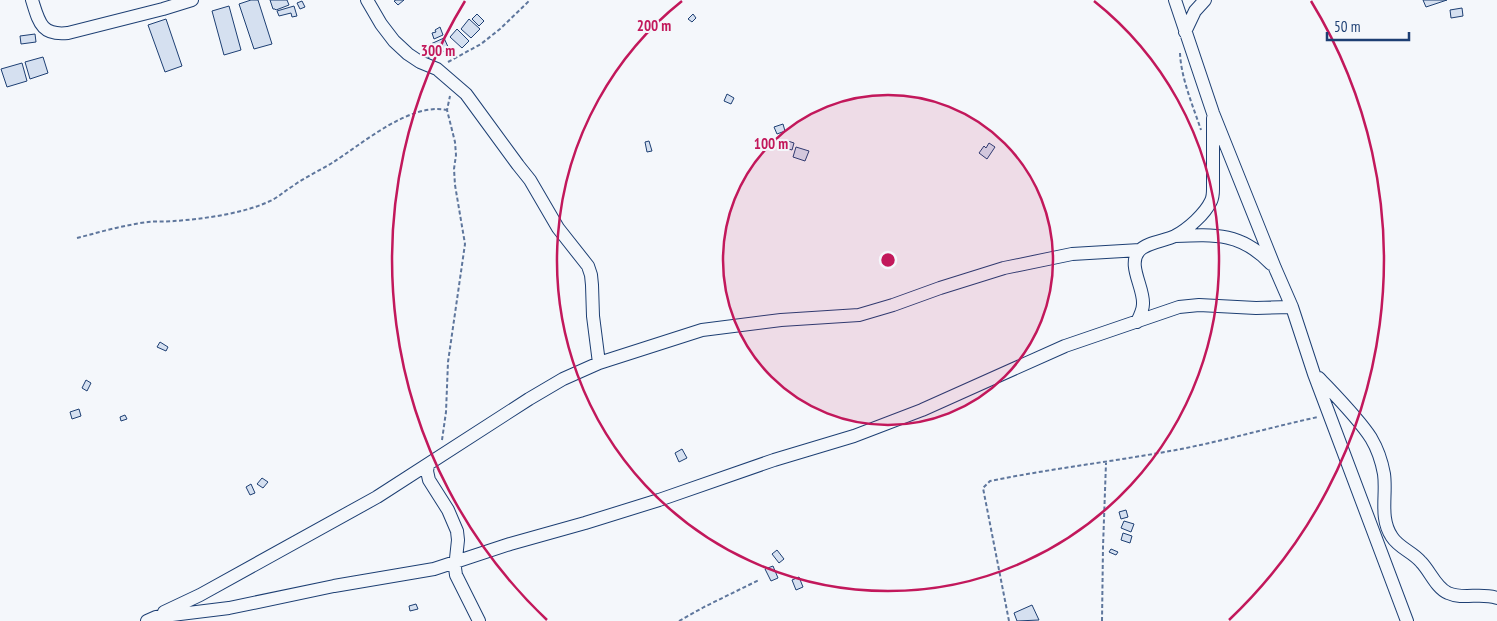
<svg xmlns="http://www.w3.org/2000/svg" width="1497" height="621" font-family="'PT Sans Narrow',sans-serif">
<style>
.building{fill:#d5e0f0;stroke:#1d3f73}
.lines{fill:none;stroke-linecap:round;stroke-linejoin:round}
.minor-casing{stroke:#1d3f73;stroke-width:14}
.path{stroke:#5e769c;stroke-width:2;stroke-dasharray:4 2.5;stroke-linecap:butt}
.minor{stroke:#f4f7fb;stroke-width:12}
.ring{fill:none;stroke:#c2185b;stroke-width:2.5}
.centre{fill:#c2185b;stroke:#f4f7fb;stroke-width:2.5}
.ring-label{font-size:15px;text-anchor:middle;font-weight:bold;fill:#c2185b;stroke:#f4f7fb;stroke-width:4;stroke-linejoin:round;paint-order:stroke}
</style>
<rect width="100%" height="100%" fill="#f4f7fb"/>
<path class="building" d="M 251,0 L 258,0 L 272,44 L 254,49 L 239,4 Z
M 270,0 L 287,0 L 289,5 L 276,10 L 275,9 L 273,9 Z
M 396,0 L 404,0 L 398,5 L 394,1 Z
M 1423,0 L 1447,0 L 1426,7 Z
M 302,1 L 305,7 L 300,9 L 297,3 Z
M 229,6 L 241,50 L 224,55 L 212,11 Z
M 294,6 L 297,16 L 292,17 L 291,13 L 279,16 L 277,11 Z
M 1462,8 L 1463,16 L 1451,18 L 1450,10 Z
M 477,14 L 484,21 L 479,26 L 472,19 Z
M 693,14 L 696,18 L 692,22 L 688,19 Z
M 166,19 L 182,66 L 165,72 L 148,25 Z
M 469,19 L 480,29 L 471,38 L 461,29 Z
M 440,27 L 443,35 L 434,39 L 432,33 L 436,32 L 435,30 Z
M 457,29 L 469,41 L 462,48 L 450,37 Z
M 35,34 L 36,42 L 21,44 L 20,36 Z
M 444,38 L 449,49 L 429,58 L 424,47 Z
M 43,57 L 48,73 L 30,79 L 25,62 Z
M 22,63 L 27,81 L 7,87 L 1,69 Z
M 727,94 L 734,98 L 731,104 L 724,101 Z
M 783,124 L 785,131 L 777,134 L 774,127 Z
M 785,140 L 794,143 L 792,150 L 782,147 Z
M 649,141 L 652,151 L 647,152 L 645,142 Z
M 989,143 L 995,147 L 987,159 L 979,153 L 984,146 L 986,148 Z
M 796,147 L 809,151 L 805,161 L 793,157 Z
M 160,342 L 168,347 L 166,351 L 157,347 Z
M 86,380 L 91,383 L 87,391 L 82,388 Z
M 79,409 L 81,416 L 72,419 L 70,412 Z
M 125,415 L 127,419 L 121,421 L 120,417 Z
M 682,449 L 687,458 L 679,462 L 675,453 Z
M 262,478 L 268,482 L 263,488 L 257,484 Z
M 251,484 L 255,493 L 250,495 L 246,487 Z
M 1126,510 L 1128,517 L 1121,519 L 1119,512 Z
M 1124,521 L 1134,524 L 1131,532 L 1121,528 Z
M 1123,533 L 1132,536 L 1130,543 L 1121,540 Z
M 1111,549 L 1118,552 L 1116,555 L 1109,552 Z
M 777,550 L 784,559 L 779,563 L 772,554 Z
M 773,566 L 778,578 L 771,581 L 765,569 Z
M 799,577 L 803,587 L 796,590 L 792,580 Z
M 416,604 L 418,609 L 410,611 L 409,606 Z
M 1032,605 L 1039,620 L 1017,621 L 1014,613 Z"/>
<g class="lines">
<defs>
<path id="minor" d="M 32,0 C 39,22 41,36 68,33 L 163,9 L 192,0
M 367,0 L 381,24 L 394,41 L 408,54 L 420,62 L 437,69 L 466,94 L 518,165 L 530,180 L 558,228 L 588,266 L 591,275 L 592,285 L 593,316 L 599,363
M 1175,0 L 1213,113 L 1275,268 L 1292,307 L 1314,374 L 1407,621
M 1185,32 L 1195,11 L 1205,0
M 1175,236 C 1216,234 1242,233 1271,264
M 1137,322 C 1140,316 1143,310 1143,304 C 1144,287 1127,265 1139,251 C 1147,242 1165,241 1175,236 C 1188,229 1205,214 1211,201 C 1213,197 1213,193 1213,189 L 1213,118
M 1319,378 C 1335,395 1359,419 1371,438 C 1377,448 1382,463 1384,474 C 1387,495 1379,518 1392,537 C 1399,548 1413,552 1421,562 C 1430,571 1436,588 1448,593 C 1463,600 1481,592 1497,598
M 428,465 L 427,471 L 429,480 L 448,510 L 457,531 L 458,540 L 455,568 L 456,575 L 479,621
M 164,612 L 200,595 L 377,497 L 529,399 L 563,379 L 599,363 L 702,330 L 781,320 L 859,315 L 893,305 L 940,288 L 1004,268 L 1072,254 L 1140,250
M 147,621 L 156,617 L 229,608 L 334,586 L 434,569 L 510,544 L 585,523 L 659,500 L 774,460 L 854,436 L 922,410 L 1065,346 L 1179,307 L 1199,305 L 1256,308 L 1292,307"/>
</defs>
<use href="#minor" class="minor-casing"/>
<path class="path" d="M 1180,53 C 1181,78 1193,106 1201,130
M 448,62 L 481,44 L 500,29 L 530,0
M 77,238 C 100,232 124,225 148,222 C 156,221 165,222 174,221 C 204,219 248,213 274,199 C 281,195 286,190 293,186 C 305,177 319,171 332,163 C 362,144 410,102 447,110
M 442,440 L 446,412 L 448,362 L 465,244 L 455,185 L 454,169 L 456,155 L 455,142 L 447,110 L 450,96
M 679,621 L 704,607 L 759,580
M 1009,621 L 983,488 L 990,481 C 1054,468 1118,461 1181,449 C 1227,440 1272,427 1318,417
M 1102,621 L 1103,547 L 1106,463"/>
<use href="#minor" class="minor"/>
</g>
<circle cx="888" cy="260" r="165" fill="#c2185b" fill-opacity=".12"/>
<g class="ring">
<circle cx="888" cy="260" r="165"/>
<path d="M1094 1A331 331 0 1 1 682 1"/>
<path d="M547 620A496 496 0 0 1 465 1M1311 1A496 496 0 0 1 1229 620"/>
</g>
<circle cx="888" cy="260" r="8" class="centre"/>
<g class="ring-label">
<text x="654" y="31">200 m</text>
<text x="438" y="56">300 m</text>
<text x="771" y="149">100 m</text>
</g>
<path d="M1327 32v8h82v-8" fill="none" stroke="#1d3f73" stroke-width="2.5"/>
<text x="1334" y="32" font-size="15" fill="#1d3f73" stroke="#f4f7fb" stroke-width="4" paint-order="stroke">50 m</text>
</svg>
